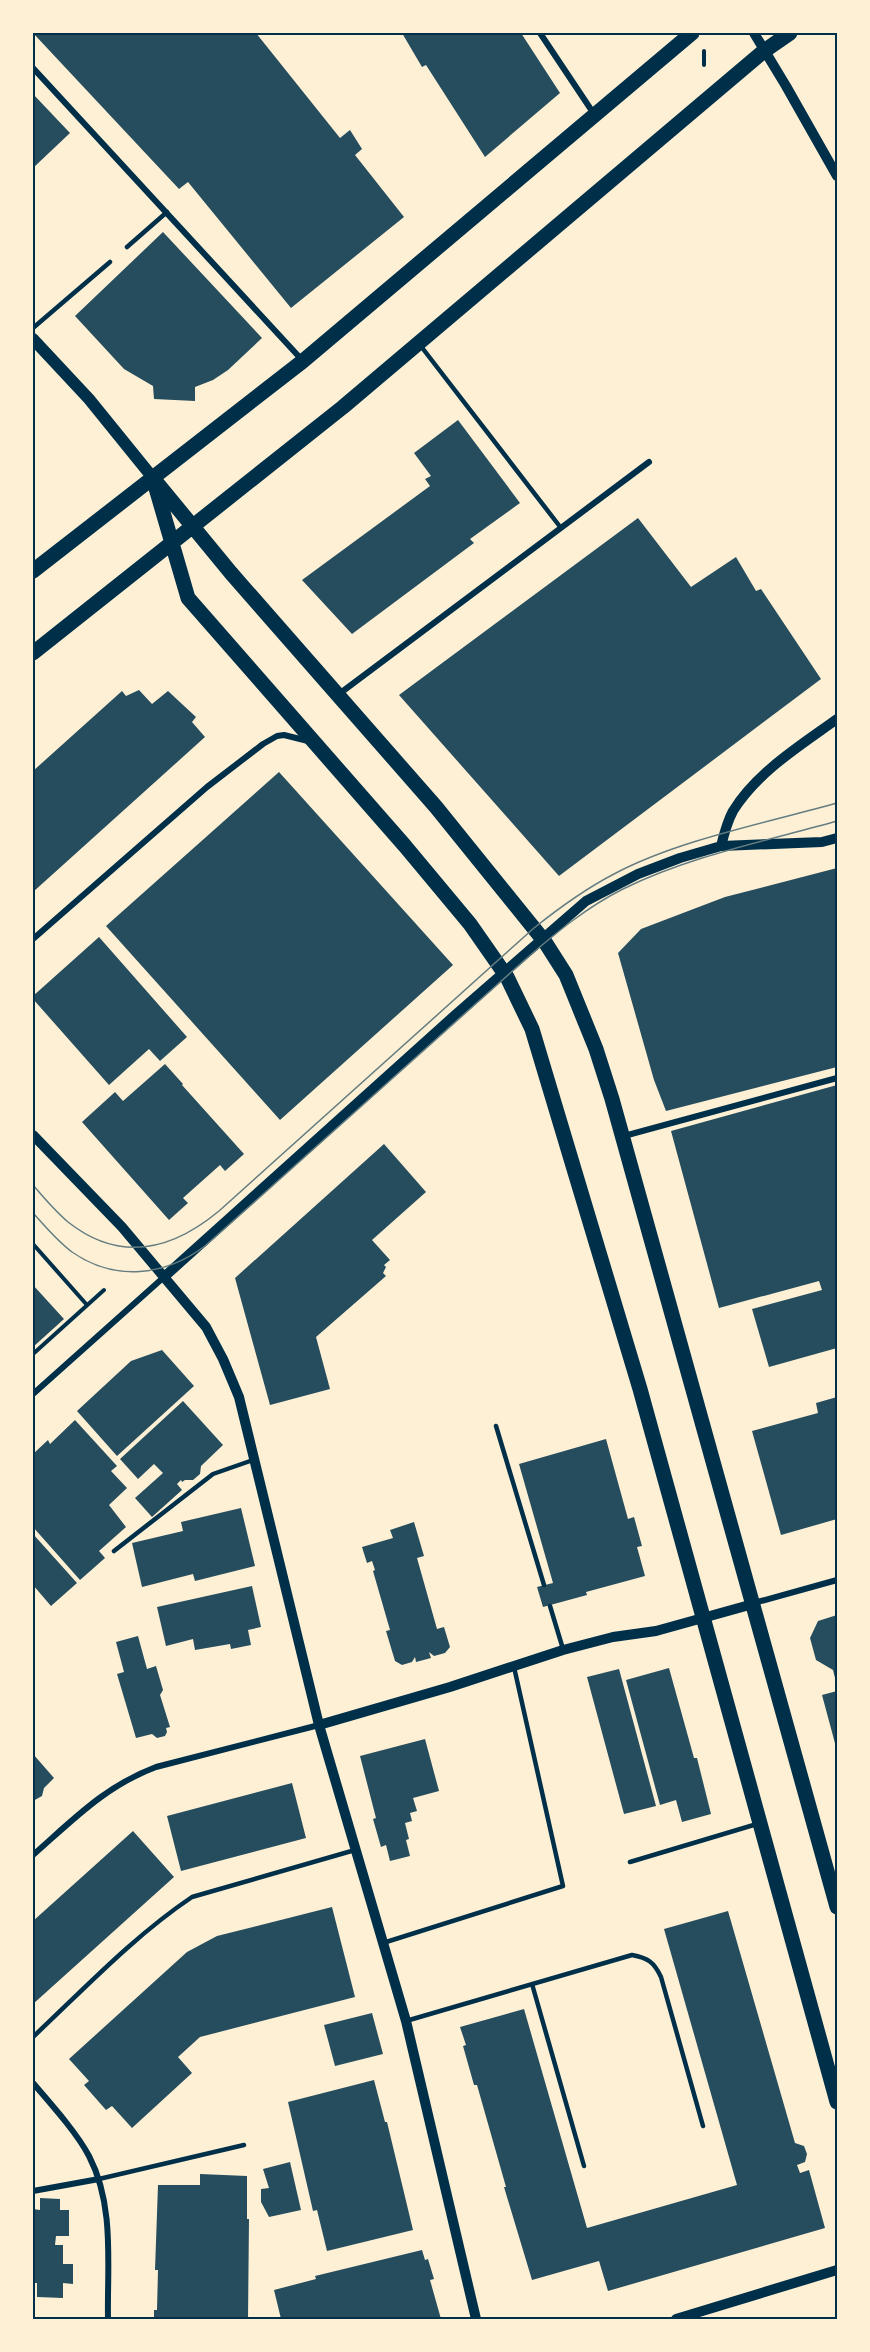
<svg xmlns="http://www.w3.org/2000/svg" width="870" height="2352" font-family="'Libre Baskerville',serif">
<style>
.building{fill:#264d5e}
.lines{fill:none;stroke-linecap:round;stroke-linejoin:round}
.path{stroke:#003049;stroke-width:4}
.service{stroke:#003049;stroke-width:4.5}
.minor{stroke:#003049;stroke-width:6}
.tertiary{stroke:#003049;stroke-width:10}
.secondary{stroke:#003049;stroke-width:12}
.primary{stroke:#003049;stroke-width:15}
.tram{stroke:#657d81;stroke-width:1.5}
.neatline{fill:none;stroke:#003049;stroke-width:2}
</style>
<rect width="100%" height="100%" fill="#fdf0d5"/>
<path class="building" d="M 33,33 L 256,33 L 340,138 L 350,130 L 362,149 L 355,155 L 404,217 L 291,308 L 188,182 L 179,189 Z
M 402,33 L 521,33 L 560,93 L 485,157 L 426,65 L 422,67 Z
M 33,94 L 70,133 L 33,168 Z
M 163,232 L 262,338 L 228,370 L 213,380 L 195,387 L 195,401 L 154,399 L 153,386 L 124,369 L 75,316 Z
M 458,420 L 520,503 L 470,539 L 474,543 L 352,634 L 302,580 L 430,486 L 425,479 L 431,476 L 414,453 Z
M 638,518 L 691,587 L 736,557 L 756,591 L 761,589 L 821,679 L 559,876 L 399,695 Z
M 139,690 L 152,704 L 168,691 L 196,717 L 192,722 L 205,737 L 33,892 L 33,771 L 122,691 L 126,696 Z
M 279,772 L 453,965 L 280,1120 L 106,926 Z
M 837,868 L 837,1067 L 666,1111 L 654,1080 L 618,953 L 641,929 L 725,897 Z
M 99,937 L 187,1037 L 160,1061 L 149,1049 L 109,1085 L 33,999 L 33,996 Z
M 165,1064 L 183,1084 L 182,1085 L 244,1154 L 225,1171 L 220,1165 L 183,1198 L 188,1203 L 169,1220 L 82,1122 L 115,1092 L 123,1101 Z
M 837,1085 L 837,1348 L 769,1367 L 752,1309 L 822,1290 L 819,1281 L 719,1308 L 671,1131 Z
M 384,1144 L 426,1192 L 372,1240 L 390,1260 L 384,1265 L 386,1267 L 383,1273 L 386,1276 L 316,1337 L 330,1389 L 270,1405 L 235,1278 Z
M 33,1285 L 64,1319 L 33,1347 Z
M 162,1350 L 194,1386 L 117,1456 L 77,1411 L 131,1361 Z
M 837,1397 L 837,1519 L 781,1535 L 752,1431 L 818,1413 L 816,1403 Z
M 183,1401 L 223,1445 L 201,1466 L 200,1474 L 193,1480 L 185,1480 L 182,1482 L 181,1480 L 177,1484 L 182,1490 L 152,1517 L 135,1498 L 163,1473 L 154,1464 L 138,1479 L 120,1459 Z
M 75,1420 L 117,1466 L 111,1471 L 127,1488 L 109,1505 L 126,1527 L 99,1551 L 105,1558 L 80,1580 L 33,1527 L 33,1454 L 48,1440 L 50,1444 Z
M 606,1439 L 628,1519 L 634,1517 L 642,1546 L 637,1547 L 645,1576 L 586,1592 L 587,1595 L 543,1607 L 537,1587 L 553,1583 L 519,1464 Z
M 241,1508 L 255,1566 L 195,1581 L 193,1574 L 142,1587 L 132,1543 L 183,1531 L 181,1522 Z
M 414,1522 L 424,1556 L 417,1558 L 437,1629 L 444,1627 L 450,1647 L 445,1653 L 434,1656 L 429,1652 L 431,1658 L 416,1662 L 415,1657 L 412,1662 L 402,1665 L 395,1661 L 386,1631 L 390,1630 L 373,1571 L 375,1570 L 372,1561 L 367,1563 L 362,1547 L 393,1538 L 390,1530 Z
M 33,1534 L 77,1583 L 51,1606 L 33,1585 Z
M 252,1586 L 261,1627 L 248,1630 L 251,1645 L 231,1649 L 230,1644 L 195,1650 L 193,1639 L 166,1646 L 157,1607 Z
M 837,1615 L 837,1682 L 836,1682 L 833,1670 L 816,1660 L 810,1638 L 818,1621 Z
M 138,1636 L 147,1669 L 156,1666 L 163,1690 L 160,1695 L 170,1727 L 166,1728 L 167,1732 L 165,1736 L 157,1738 L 152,1734 L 136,1738 L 117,1674 L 124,1672 L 116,1642 Z
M 669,1668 L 694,1758 L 697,1758 L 711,1814 L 682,1822 L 676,1800 L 660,1805 L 626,1680 Z
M 619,1669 L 656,1806 L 624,1814 L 587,1677 Z
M 837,1691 L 837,1747 L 836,1747 L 822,1695 Z
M 425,1739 L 439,1791 L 413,1798 L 417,1811 L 410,1813 L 412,1821 L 405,1823 L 409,1839 L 406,1840 L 410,1856 L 390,1861 L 386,1845 L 381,1847 L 373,1819 L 376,1818 L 360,1756 Z
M 33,1754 L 54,1778 L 44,1788 L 42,1796 L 33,1801 Z
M 292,1783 L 306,1838 L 181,1871 L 167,1816 Z
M 133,1831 L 174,1877 L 33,2004 L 33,1921 Z
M 332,1907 L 355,1997 L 200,2037 L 178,2057 L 192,2073 L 132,2128 L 112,2106 L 106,2110 L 84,2085 L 89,2081 L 69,2059 L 187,1952 L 217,1936 Z
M 728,1911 L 795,2143 L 804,2146 L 807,2154 L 805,2162 L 797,2165 L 800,2173 L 809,2170 L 825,2228 L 608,2291 L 599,2261 L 532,2280 L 504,2187 L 506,2187 L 477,2085 L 474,2085 L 463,2046 L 466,2045 L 460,2027 L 524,2009 L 587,2228 L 737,2185 L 664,1929 Z
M 372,2013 L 383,2054 L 335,2066 L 324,2025 Z
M 374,2080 L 385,2122 L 387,2122 L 413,2230 L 327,2251 L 317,2210 L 313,2211 L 288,2102 Z
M 290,2162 L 301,2210 L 269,2217 L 261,2202 L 261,2189 L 269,2188 L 263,2169 Z
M 200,2174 L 247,2176 L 247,2219 L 249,2219 L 248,2319 L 154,2319 L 154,2310 L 157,2310 L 158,2270 L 155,2270 L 158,2185 L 200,2185 Z
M 40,2198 L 60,2199 L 60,2210 L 69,2210 L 69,2236 L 56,2236 L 55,2245 L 63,2245 L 63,2264 L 73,2264 L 73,2284 L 63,2283 L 63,2298 L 37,2297 L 37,2283 L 33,2283 L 33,2209 L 40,2210 Z
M 422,2250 L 425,2260 L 428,2259 L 434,2279 L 430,2280 L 441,2319 L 281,2319 L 274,2290 L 316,2279 L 315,2276 Z"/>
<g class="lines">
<path class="path" d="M 704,51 L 704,65
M 33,1244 L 87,1305
M 33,1354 L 104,1290"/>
<path class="service" d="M 127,247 L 167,212
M 33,328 L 110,262
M 420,345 L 561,528
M 496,1426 L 544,1585
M 114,1551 L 213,1474 L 253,1460
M 550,1606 L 563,1649
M 630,1862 L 757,1824
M 383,1943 L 563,1886 L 514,1667
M 532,1984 L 584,2166
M 406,2021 L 632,1955 C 648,1958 654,1962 661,1977 L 703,2126
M 33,2037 C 84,1989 134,1936 192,1897 L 355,1850
M 99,2179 L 244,2145"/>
<path class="minor" d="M 540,33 L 594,114
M 33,68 L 303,361
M 339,694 L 649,462
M 33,939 L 207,787 L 263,744 L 277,736 L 284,735 L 308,741
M 624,1136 L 837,1078
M 33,1394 L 164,1277
M 754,1603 L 837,1580
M 33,1855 C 73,1820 105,1786 156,1767 L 319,1725
M 33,2083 C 51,2104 77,2133 89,2156 C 115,2206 107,2265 108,2319
M 33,2191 L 99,2179"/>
<path class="tertiary" d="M 754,33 L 786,86 L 837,176
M 721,846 C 724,834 727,822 733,811 C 757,772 801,745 837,719
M 33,1135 L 122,1227 L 206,1327 L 223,1359 L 239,1397 L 319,1725 L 406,2021 L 476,2319
M 164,1277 L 454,1016 L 586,901 L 638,874 L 680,858 L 721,846 L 822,842 L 837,838
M 319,1725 L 450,1687 L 563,1650 L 613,1637 L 656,1631 L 753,1604
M 676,2319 L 837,2270"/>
<path class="secondary" d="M 33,339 L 89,399 L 153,478"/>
<path class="primary" d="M 153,478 L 188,598 L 405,846 L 470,924 L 507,977 L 532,1029 L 640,1389 L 837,2102
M 157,483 L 231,573 L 436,807 L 545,942 L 566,975 L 596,1049 L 612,1099 L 837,1907
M 33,571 L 303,361 L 692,33
M 33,653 L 343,407 L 764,51 L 790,33"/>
<path class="tram" d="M 33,1185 C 44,1198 55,1211 68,1222 C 120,1263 172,1250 219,1211 L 534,928 C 559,908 585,889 614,874 C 678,840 766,823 837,803
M 33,1213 C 45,1226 57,1241 72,1252 C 115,1282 165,1276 205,1246 L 527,958 C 557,932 587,907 623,889 C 690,856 766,841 837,821"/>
</g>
<rect width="870" height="2352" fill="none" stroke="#fdf0d5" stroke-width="69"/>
<rect x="34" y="34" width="802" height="2284" class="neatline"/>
</svg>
